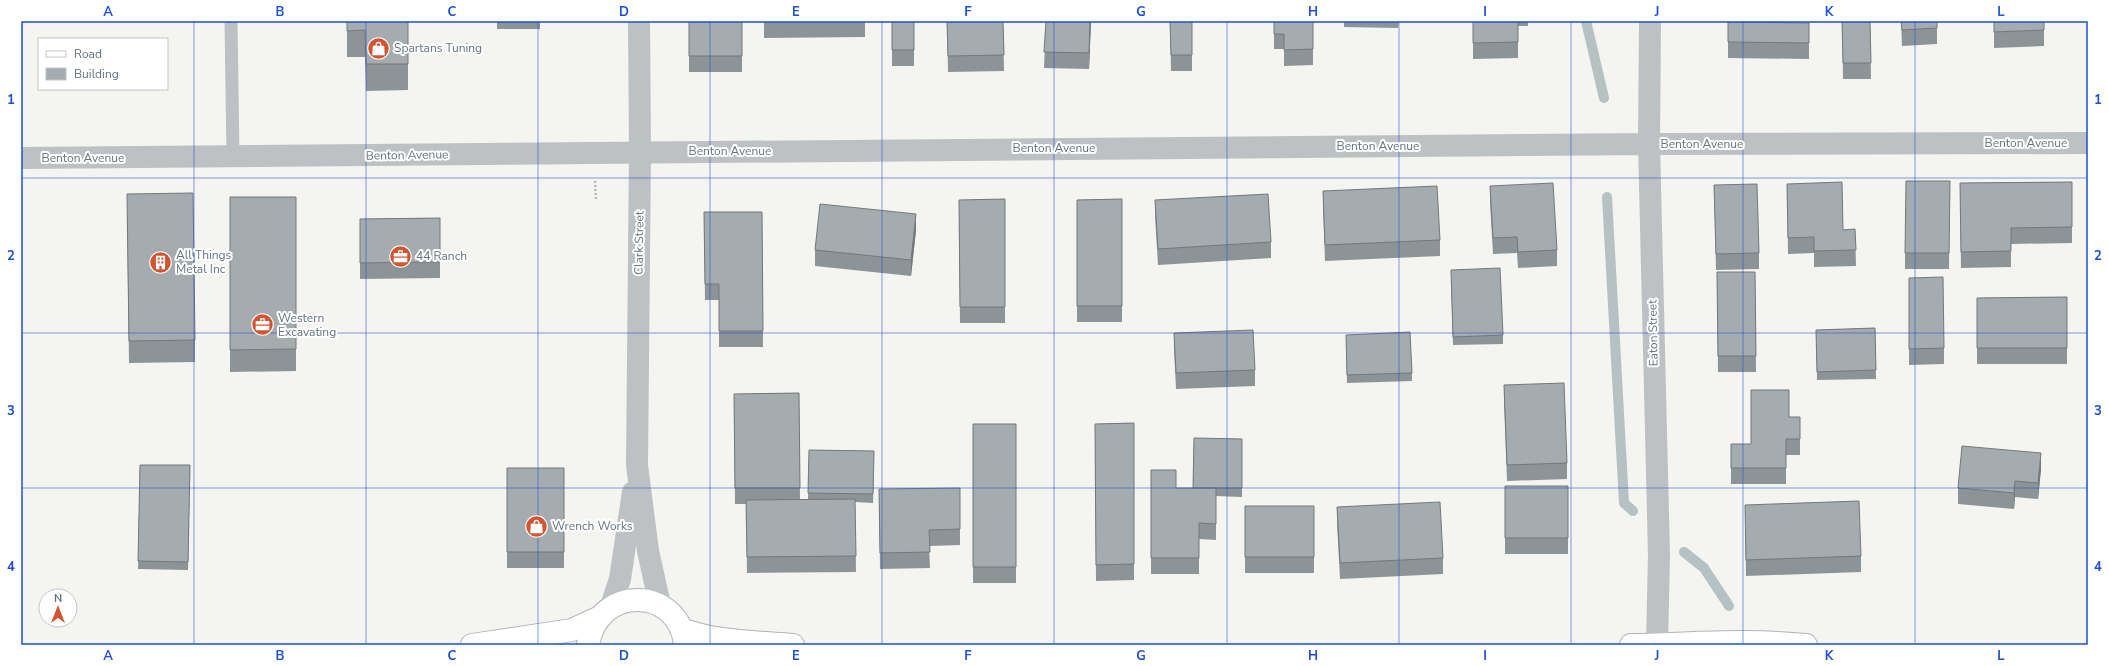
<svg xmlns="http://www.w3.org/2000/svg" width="2109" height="666" font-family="'Nunito Sans',sans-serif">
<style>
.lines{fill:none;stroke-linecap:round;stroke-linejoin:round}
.stream{stroke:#b6c1c4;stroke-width:10}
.secondary-casing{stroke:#b0b5b8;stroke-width:24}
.path{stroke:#b7babc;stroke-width:2.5;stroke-dasharray:2 2;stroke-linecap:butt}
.lane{stroke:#bdc1c4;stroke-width:13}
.street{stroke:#bdc1c4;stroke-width:22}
.secondary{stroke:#fff;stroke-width:22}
.wall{fill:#8d9497}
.shaded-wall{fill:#73787b}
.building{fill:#a4acb0;stroke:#73787b}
.grid{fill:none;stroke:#1d4ed8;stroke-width:1;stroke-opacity:0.55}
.labels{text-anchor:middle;stroke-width:4;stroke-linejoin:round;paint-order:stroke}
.poi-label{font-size:12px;fill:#65747f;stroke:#fff;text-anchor:start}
.street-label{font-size:12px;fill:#65747f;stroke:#fff}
.neatline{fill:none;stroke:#1d4ed8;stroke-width:1.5}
.grid-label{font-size:13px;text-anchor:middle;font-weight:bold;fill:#1d4ed8}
</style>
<rect width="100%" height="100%" fill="#f4f4f0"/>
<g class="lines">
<path class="stream" d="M 1586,21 L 1604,98
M 1607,197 L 1624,503 L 1633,511
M 1684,552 L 1704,568 L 1729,606"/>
<defs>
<path id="secondary" d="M 681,629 C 717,642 755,642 793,645
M 472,645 L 572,630 L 598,618
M 588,645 C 598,583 680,587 685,645
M 1631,645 C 1690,644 1748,639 1806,645"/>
</defs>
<use href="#secondary" class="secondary-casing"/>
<path class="path" d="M 595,181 L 596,200"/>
<path class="lane" d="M 231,21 L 233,157"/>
<path class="street" d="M 639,21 L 640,151 L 637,465 L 648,551 L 660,605
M 1650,21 L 1649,144 L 1659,555 L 1657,645
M 21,158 L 1649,144 L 2088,143
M 611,606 L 620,579 L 633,492"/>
<use href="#secondary" class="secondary"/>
</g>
<path class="wall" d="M 347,21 L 446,21 L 408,21 L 408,90 L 366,91 L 365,57 L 347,57 Z
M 497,21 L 540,21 L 540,29 L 497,29 Z
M 689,21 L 742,21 L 742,72 L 689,72 Z
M 764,21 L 865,21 L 865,37 L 764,38 Z
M 892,21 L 914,21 L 914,66 L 892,66 Z
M 947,21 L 1003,21 L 1004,71 L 948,72 Z
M 1046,21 L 1091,21 L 1089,69 L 1044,68 Z
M 1170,21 L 1192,21 L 1192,71 L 1171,71 Z
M 1274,21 L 1313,21 L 1313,65 L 1284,66 L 1284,49 L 1274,49 Z
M 1344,21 L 1399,21 L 1398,28 L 1344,27 Z
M 1473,21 L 1528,21 L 1528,26 L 1518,26 L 1518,58 L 1473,59 Z
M 1842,21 L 1870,21 L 1871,79 L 1843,79 Z
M 1901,21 L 1937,21 L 1937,44 L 1902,46 Z
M 1994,21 L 2044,21 L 2044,46 L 1994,48 Z
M 1728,22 L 1809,23 L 1809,59 L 1728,58 Z
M 1950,181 L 1949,269 L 1905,269 L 1905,253 Z
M 2072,182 L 2072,243 L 2011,244 L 2011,267 L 1961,268 L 1960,183 Z
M 1787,184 L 1843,230 L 1855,229 L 1856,266 L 1814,267 L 1814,253 L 1788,254 Z
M 1714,185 L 1759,253 L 1759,269 L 1716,270 Z
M 1490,186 L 1557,250 L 1557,266 L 1518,268 L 1517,253 L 1493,254 L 1490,202 Z
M 1323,191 L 1440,240 L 1440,256 L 1325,261 L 1323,207 Z
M 230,197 L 296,197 L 296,371 L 230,372 Z
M 1005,199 L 1005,323 L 960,323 L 959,200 Z
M 1122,199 L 1122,322 L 1077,322 L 1077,200 Z
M 1155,200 L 1271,242 L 1271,258 L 1158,265 L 1155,216 Z
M 704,212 L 762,212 L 763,347 L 719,347 L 719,300 L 705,300 Z
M 127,216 L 195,340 L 195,362 L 129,363 Z
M 440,218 L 440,278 L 360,279 L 360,219 Z
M 916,230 L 911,276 L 815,266 L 815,250 Z
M 1717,272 L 1755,272 L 1756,372 L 1718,372 Z
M 1909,278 L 1944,348 L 1944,364 L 1909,365 Z
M 1451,279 L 1503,335 L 1503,344 L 1453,345 Z
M 2067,297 L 2067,364 L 1977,364 L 1977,298 Z
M 1875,328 L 1876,379 L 1817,380 L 1816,330 Z
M 1174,333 L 1255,370 L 1255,386 L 1176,389 L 1174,349 Z
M 1346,335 L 1412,373 L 1412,381 L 1347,383 Z
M 1504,385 L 1567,463 L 1567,479 L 1507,481 L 1504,401 Z
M 799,393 L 800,499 L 808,499 L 809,450 L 874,451 L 873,503 L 855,502 L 856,572 L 747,573 L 746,504 L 735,504 L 734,394 Z
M 1789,417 L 1800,417 L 1800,455 L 1786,455 L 1786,484 L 1731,484 L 1731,444 L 1751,444 Z
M 1134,423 L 1134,580 L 1096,581 L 1095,424 Z
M 973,424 L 1016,424 L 1016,583 L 973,583 Z
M 1194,438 L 1242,439 L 1242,497 L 1216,496 L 1216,540 L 1199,539 L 1199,574 L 1151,574 L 1151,470 L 1176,488 L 1193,488 Z
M 140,465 L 190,465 L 188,570 L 138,569 Z
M 507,468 L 564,468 L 564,568 L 507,568 Z
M 2041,469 L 2038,499 L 2015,497 L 2014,509 L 1958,504 L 1958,488 Z
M 1505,486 L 1568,486 L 1568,554 L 1505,554 Z
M 879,489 L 960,529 L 960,545 L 929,546 L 930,568 L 880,569 Z
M 1745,505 L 1861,556 L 1861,572 L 1746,576 Z
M 1245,506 L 1314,506 L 1314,573 L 1245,573 Z
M 1337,507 L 1443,558 L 1443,574 L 1340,579 L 1337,523 Z"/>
<path class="shaded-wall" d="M 1090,21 L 1091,21 L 1089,69 L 1089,53 Z
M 916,214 L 916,230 L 911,276 L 911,260 Z
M 2041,453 L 2041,469 L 2038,499 L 2038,483 Z
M 2015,481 L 2015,497 L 2014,509 L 2014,493 Z"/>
<path class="building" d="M 347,21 L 408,21 L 408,64 L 366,64 L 365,30 L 347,31 Z
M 689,21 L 742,21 L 742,56 L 689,56 Z
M 892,21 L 914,21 L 914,50 L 892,50 Z
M 947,21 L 1003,21 L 1004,55 L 948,56 Z
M 1046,21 L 1090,21 L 1089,53 L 1044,52 Z
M 1170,21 L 1192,21 L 1192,55 L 1171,55 Z
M 1274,21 L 1313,21 L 1313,49 L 1284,50 L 1284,34 L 1274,34 Z
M 1473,21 L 1518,21 L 1518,42 L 1473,43 Z
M 1842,21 L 1870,21 L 1871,63 L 1843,63 Z
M 1901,21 L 1937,21 L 1937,28 L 1902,30 Z
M 1994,21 L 2044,21 L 2044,30 L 1994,32 Z
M 1728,22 L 1809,23 L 1809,43 L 1728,42 Z
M 1906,181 L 1950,181 L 1949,253 L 1905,253 Z
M 1842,182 L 1843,230 L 1855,229 L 1856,250 L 1814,251 L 1814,237 L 1788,238 L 1787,184 Z
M 2072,182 L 2072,227 L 2011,228 L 2011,251 L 1961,252 L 1960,183 Z
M 1553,183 L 1557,250 L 1518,252 L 1517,237 L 1493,238 L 1490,186 Z
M 1757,184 L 1759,253 L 1716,254 L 1714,185 Z
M 1437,186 L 1440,240 L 1325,245 L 1323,191 Z
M 193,193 L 195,340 L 129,341 L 127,194 Z
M 1268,194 L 1271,242 L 1158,249 L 1155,200 Z
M 230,197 L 296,197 L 296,349 L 230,350 Z
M 1005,199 L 1005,307 L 960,307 L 959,200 Z
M 1122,199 L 1122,306 L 1077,306 L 1077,200 Z
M 820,204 L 916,214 L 911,260 L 815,250 Z
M 704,212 L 762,212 L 763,331 L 719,331 L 719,284 L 705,284 Z
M 440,218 L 440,262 L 360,263 L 360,219 Z
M 1500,268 L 1503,335 L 1453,337 L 1451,270 Z
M 1717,272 L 1755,272 L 1756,356 L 1718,356 Z
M 1943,277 L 1944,348 L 1909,349 L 1909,278 Z
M 2067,297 L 2067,348 L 1977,348 L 1977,298 Z
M 1875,328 L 1876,370 L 1817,372 L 1816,330 Z
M 1253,330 L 1255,370 L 1176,373 L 1174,333 Z
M 1410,332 L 1412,373 L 1347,375 L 1346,335 Z
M 1564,383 L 1567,463 L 1507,465 L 1504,385 Z
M 1751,390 L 1789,390 L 1789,417 L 1800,417 L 1800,439 L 1786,439 L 1786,468 L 1731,468 L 1731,444 L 1751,444 Z
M 799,393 L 800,488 L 735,488 L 734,394 Z
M 1134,423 L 1134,564 L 1096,565 L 1095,424 Z
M 973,424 L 1016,424 L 1016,567 L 973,567 Z
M 1194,438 L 1242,439 L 1242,488 L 1193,488 Z
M 1962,446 L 2041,453 L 2038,483 L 2015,481 L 2014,493 L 1958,488 Z
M 809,450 L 874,451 L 873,494 L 808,493 Z
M 140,465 L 190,465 L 188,562 L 138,561 Z
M 507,468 L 564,468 L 564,552 L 507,552 Z
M 1151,470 L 1176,470 L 1176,488 L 1216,488 L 1216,524 L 1199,523 L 1199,558 L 1151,558 Z
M 1505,486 L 1568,486 L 1568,538 L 1505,538 Z
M 960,488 L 960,529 L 929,530 L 930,552 L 880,553 L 879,489 Z
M 855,499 L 856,556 L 747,557 L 746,500 Z
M 1859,501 L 1861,556 L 1746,560 L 1745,505 Z
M 1440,502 L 1443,558 L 1340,563 L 1337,507 Z
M 1245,506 L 1314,506 L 1314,557 L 1245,557 Z"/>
<path class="grid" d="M 194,21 L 194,645M 366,21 L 366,645M 538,21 L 538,645M 710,21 L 710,645M 882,21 L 882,645M 1054,21 L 1054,645M 1227,21 L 1227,645M 1399,21 L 1399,645M 1571,21 L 1571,645M 1743,21 L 1743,645M 1915,21 L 1915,645M 21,178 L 2088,178M 21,333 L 2088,333M 21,488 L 2088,488"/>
<defs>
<symbol id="shop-disc" viewBox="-11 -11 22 22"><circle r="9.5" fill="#d35431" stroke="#fff"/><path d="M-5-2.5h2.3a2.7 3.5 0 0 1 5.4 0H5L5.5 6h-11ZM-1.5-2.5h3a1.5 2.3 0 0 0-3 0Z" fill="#fff"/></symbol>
<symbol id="office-disc" viewBox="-11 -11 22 22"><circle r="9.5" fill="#d35431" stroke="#fff"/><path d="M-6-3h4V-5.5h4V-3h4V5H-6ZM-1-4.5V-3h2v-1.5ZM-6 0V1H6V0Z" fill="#fff"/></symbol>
<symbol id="building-disc" viewBox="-11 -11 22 22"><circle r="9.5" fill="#d35431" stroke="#fff"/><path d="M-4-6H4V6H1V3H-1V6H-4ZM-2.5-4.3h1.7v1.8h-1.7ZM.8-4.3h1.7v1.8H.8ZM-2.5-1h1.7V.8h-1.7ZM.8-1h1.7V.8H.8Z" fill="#fff"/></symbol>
</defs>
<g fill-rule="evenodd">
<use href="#shop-disc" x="366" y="36" width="25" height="25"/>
<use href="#office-disc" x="388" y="244" width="25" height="25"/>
<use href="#building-disc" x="148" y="250" width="25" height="25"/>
<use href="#office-disc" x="250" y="312" width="25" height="25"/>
<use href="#shop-disc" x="524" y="514" width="25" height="25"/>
</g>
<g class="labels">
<g class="poi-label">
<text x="394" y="52">Spartans Tuning</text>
<text x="176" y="259">All Things<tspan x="176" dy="14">Metal Inc</tspan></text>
<text x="416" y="260">44 Ranch</text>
<text x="278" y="322">Western<tspan x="278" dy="14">Excavating</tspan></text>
<text x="552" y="530">Wrench Works</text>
</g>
<g class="street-label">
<text x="2026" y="147">Benton Avenue</text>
<text x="1702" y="148">Benton Avenue</text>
<text x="1378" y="150">Benton Avenue</text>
<text x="1054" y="152">Benton Avenue</text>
<text x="730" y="155">Benton Avenue</text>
<text transform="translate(407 155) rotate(-1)" y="4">Benton Avenue</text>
<text x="83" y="162">Benton Avenue</text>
<text transform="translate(639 243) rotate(-89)" y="4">Clark Street</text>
<text transform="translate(1653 333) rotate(-91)" y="4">Eaton Street</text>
</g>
</g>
<rect width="2109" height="666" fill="none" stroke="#ffffff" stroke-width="44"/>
<rect x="38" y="38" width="130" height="52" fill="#ffffff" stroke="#c1c7cc"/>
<rect x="46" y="51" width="20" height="6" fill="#ffffff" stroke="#c1c7cc"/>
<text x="74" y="58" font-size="12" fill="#65747f">Road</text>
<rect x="46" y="68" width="20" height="12" fill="#a4acb0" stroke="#c1c7cc"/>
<text x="74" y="78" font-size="12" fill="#65747f">Building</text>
<g transform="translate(58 608)"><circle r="19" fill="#ffffff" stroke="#c1c7cc"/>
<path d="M0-3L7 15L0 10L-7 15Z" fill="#d35431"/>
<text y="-6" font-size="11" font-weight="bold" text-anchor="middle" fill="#65747f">N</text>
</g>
<rect x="22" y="22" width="2065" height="622" class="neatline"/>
<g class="grid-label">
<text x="108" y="16">A</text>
<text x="280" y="16">B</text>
<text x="452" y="16">C</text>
<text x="624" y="16">D</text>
<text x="796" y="16">E</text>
<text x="968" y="16">F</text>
<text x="1141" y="16">G</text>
<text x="1313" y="16">H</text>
<text x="1485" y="16">I</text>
<text x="1657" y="16">J</text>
<text x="1829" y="16">K</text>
<text x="2001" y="16">L</text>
<text x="11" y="104">1</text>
<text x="2098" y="104">1</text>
<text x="11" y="260">2</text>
<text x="2098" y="260">2</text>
<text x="11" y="415">3</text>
<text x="2098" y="415">3</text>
<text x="11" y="571">4</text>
<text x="2098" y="571">4</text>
<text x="108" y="660">A</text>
<text x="280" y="660">B</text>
<text x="452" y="660">C</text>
<text x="624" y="660">D</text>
<text x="796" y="660">E</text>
<text x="968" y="660">F</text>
<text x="1141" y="660">G</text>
<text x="1313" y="660">H</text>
<text x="1485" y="660">I</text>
<text x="1657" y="660">J</text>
<text x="1829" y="660">K</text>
<text x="2001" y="660">L</text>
</g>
</svg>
